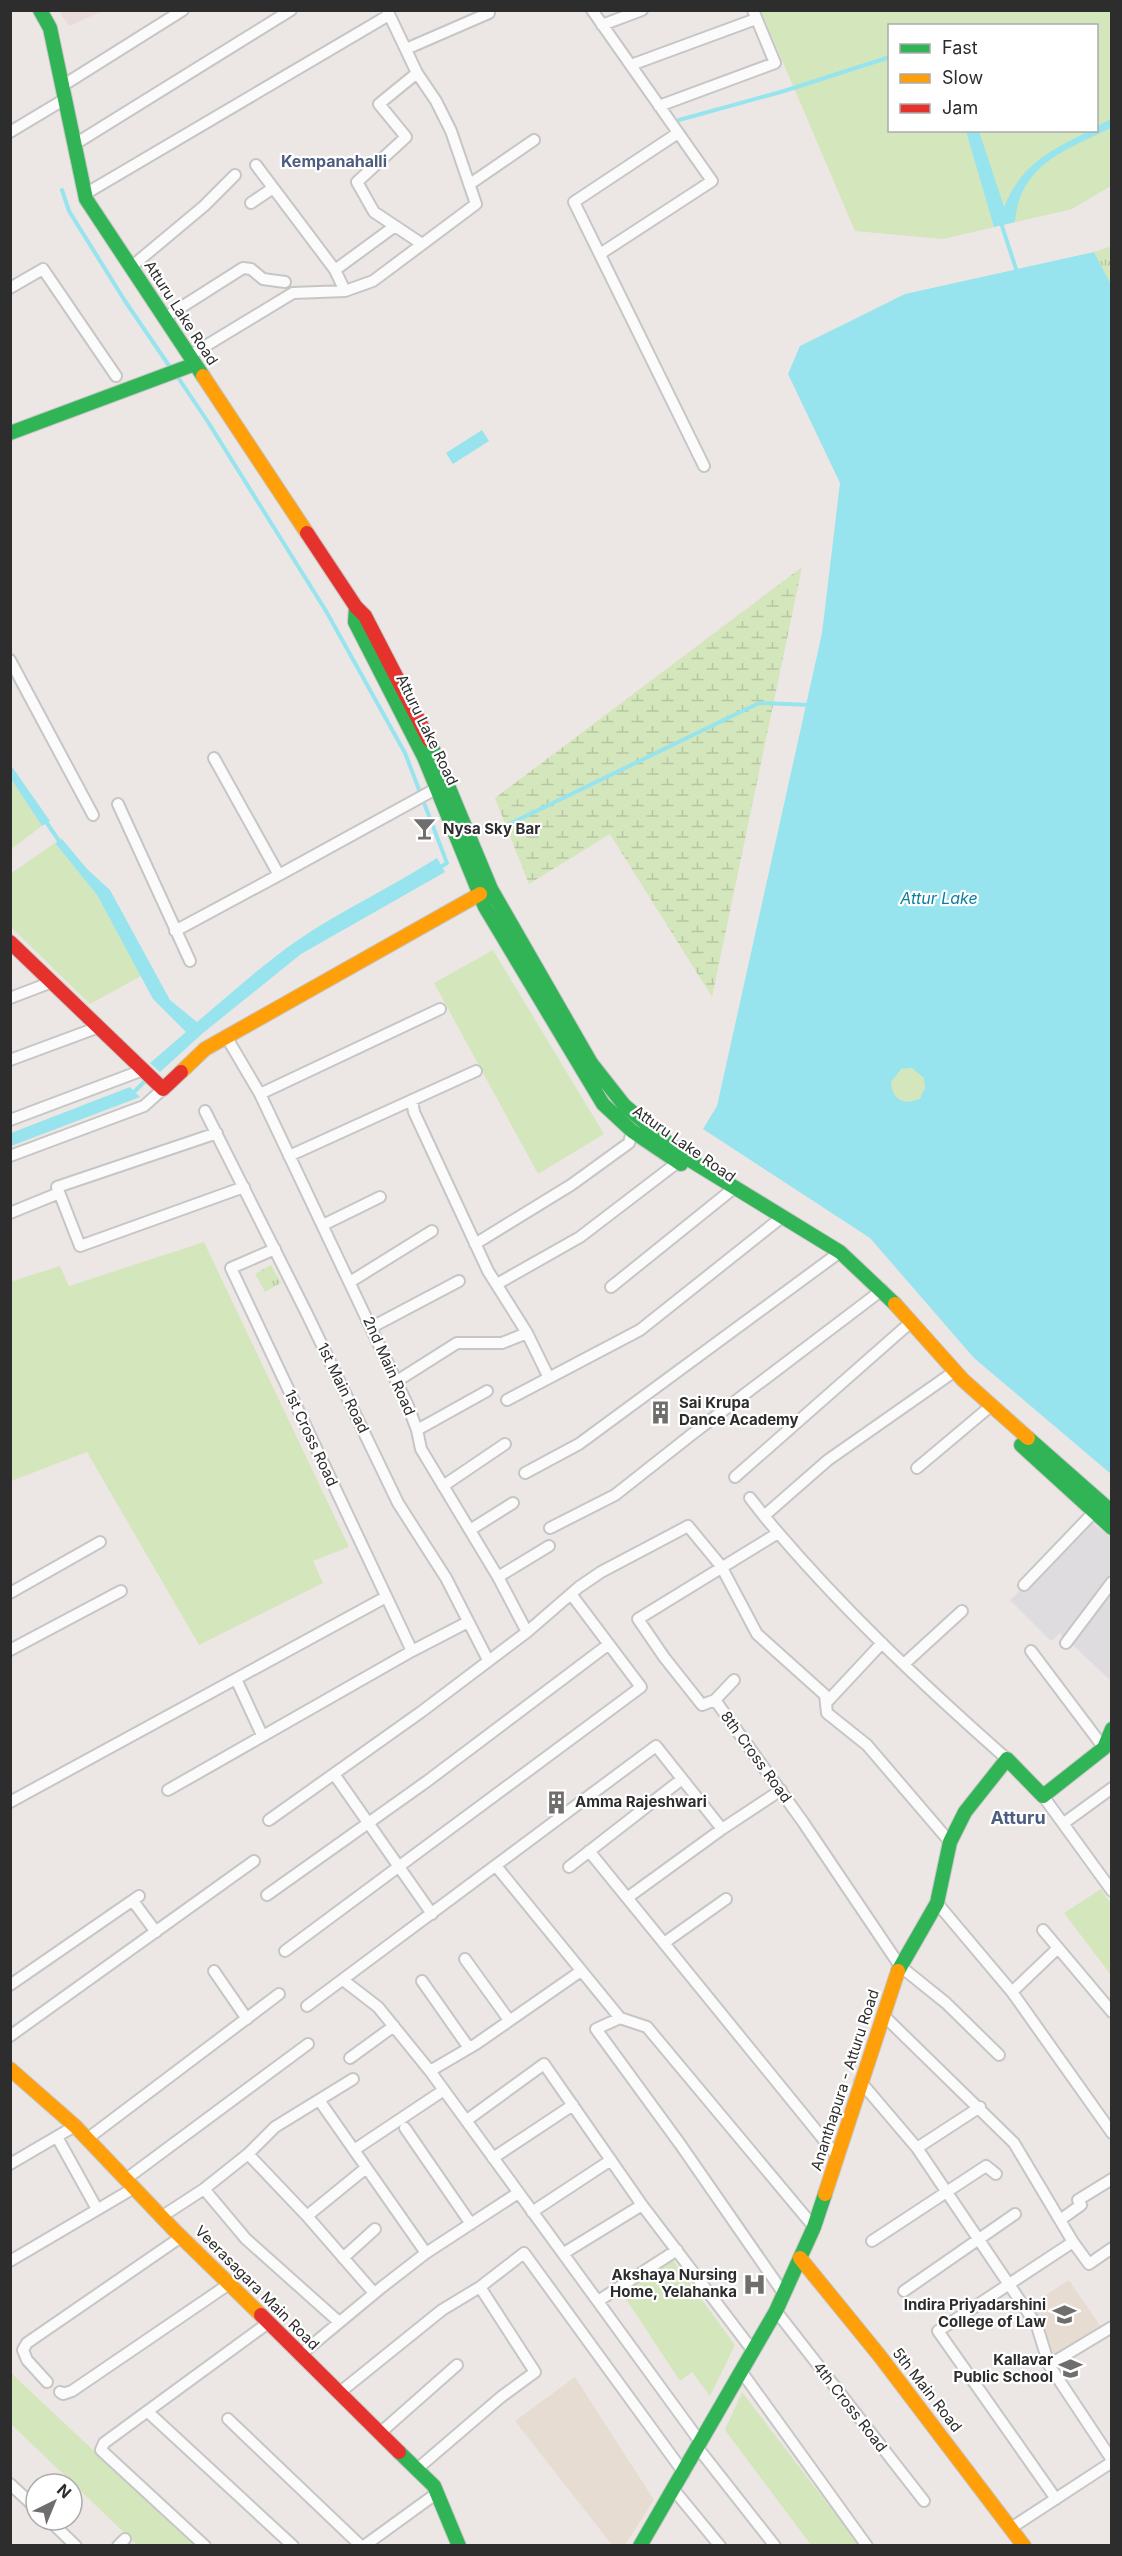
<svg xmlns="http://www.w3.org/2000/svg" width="1122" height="2556" font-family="Inter,sans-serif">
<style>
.industrial{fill:#dfdcdf}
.education{fill:#e6dcd1}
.medical{fill:#e9dbdc}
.grass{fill:#d4e6bc;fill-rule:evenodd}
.wetland{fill:url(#wetland-marsh)}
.park{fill:url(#park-tufts)}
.water{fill:#97e4ee;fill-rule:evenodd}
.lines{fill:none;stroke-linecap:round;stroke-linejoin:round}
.stream{stroke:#97e4ee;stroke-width:4}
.street-casing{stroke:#c7c6c6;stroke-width:14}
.fast-casing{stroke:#c7c6c6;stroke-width:16}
.slow-casing{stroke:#c7c6c6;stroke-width:16}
.jam-casing{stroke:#c7c6c6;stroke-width:16}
.street{stroke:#fcfbfb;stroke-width:10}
.fast{stroke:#30b455;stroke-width:14}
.slow{stroke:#ff9f0a;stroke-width:14}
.jam{stroke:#e5322d;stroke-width:14}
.labels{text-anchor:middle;stroke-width:4.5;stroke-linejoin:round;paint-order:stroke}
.street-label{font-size:15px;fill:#2d2d2d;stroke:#fff}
.poi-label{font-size:15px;font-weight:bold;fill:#2d2d2d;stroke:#fff;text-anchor:start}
.neighbourhood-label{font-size:16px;font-weight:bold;fill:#4c5d80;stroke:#fff}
.water-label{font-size:16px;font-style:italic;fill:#0b809d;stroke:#fff}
.quarter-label{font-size:18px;font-weight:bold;fill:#4c5d80;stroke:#fff}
</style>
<defs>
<pattern id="wetland-marsh" width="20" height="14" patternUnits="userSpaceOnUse" patternTransform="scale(1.5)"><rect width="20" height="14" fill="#d4e6bc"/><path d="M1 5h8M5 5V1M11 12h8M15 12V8" fill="none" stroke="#b6c6a2"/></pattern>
<pattern id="park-tufts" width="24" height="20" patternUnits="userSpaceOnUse" patternTransform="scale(1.5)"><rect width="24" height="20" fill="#d4e6bc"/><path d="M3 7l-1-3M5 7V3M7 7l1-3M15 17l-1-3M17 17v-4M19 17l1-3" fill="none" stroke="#b6c6a2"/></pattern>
</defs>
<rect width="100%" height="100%" fill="#ece7e4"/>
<path class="industrial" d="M 1092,1523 L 1111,1538 L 1111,1681 L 1060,1633 L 1051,1641 L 1010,1600 Z"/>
<path class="education" d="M 1069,2280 L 1101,2327 L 1051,2361 L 1041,2323 L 1030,2305 Z
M 575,2377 L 654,2500 L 625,2545 L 612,2545 L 515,2421 Z"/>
<path class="medical" d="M 59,11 L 103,11 L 69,26 Z"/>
<path class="grass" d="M 761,11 L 1111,11 L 1111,186 L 1072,209 L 943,239 L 855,231 ZM 890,26 L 1096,26 L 1096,130 L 890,130 Z
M 11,779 L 42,826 L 11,849 L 10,849 Z
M 55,843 L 97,895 L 141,976 L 90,1004 L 11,927 L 10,874 Z
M 493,950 L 604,1134 L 538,1174 L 434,983 Z
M891 1085a17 17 0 1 1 34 0a17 17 0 1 1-34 0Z
M 204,1242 L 349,1547 L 313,1561 L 323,1583 L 199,1645 L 87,1452 L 11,1481 L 10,1282 L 60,1266 L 69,1286 Z
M 1101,1889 L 1111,1904 L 1111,1975 L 1064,1913 Z
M 672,2259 L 735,2345 L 710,2396 L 692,2372 L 680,2381 L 622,2293 Z
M 10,2372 L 194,2545 L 137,2545 L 11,2424 Z
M 742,2392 L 859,2545 L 811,2545 L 725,2430 Z"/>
<path class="wetland" d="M 802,567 L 712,997 L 610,834 L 529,884 L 495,798 Z"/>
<path class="park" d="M 1111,246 L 1111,287 L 1094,252 Z
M 271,1265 L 281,1283 L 265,1292 L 255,1274 Z"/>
<path class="water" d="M 1111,119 L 1111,128 C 1066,150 1020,164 1015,222 L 994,227 L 966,131 L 979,131 L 1004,207 C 1023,163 1048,152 1089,131 L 1096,130 L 1097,126 Z
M 1094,252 L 1112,287 L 1111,1474 L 974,1358 L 870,1238 L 703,1129 L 717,1106 L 822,633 L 840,483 L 788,374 L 800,346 L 905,294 ZM 912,1068 L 924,1078 L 925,1088 L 920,1098 C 905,1107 891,1099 891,1082 L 901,1069 Z
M 482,430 L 489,441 L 453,464 L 446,453 Z
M 10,764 L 50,821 L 42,826 L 11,779 Z
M 62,839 L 87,869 L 110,890 L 170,1000 L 197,1022 C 230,994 262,965 298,940 C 342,910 392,887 437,858 L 445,872 L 301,954 L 203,1033 L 160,1072 L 150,1063 L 186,1032 L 153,999 L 97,895 L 55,843 Z
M 130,1087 L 140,1097 L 11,1146 L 11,1133 Z"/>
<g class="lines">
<path class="stream" d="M 679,120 L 784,91 L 890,57
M 62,190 L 69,211 L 125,301 L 172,370
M 1001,223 L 1017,272
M 177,376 L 208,422 L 326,611 L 405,753 L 447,863 L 439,868
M 44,819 L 62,845
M 493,832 L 759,703 L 811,705
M 132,1094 L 148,1078"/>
<defs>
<path id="street" d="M 592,10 L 712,181 L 600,254
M 602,25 L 642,10
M 406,49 L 489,13
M 631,65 L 756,19
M 417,73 L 379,104 L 406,137 L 357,182 L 374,212 L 422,244
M 62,86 L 183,10
M 659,106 L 775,63 L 753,10
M 10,132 L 65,99
M 678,133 L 574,202 L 704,466
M 75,144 L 291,10
M 256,165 L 335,270 L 395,226
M 470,184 L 534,140
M 85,194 L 389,15
M 251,203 L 273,188
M 131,267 L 204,206 L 235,175
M 335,270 L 345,291
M 10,288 L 43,269 L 116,376
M 169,315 L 243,268 L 251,269 L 263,279 L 285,282
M 189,356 L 293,293 L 345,291 L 373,281 L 476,204 L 451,131 L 436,101 L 417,73 L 387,10
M 10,660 L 93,815
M 214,758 L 279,875 L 441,786
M 118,804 L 190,961
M 175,931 L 279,875
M 10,998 L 52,982
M 227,1038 L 260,1094 L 440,1009
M 10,1060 L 99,1027
M 260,1094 L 408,1406 L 417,1430 L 421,1449 L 498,1577 L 527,1632
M 412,1100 L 414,1112 L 488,1271 L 527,1333 L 549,1378
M 205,1111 L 307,1314 L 398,1503 L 446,1578 L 488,1660
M 10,1120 L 143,1070
M 217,1133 L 57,1187 L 80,1246 L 244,1187
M 10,1156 L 144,1106 L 163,1089
M 289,1156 L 476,1071
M 10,1213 L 59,1193
M 323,1225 L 380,1197
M 475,1244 L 571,1185 L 629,1143 L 632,1131
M 275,1249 L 231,1268 L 412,1651
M 350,1282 L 432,1231
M 497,1284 L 580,1237 L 682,1159
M 611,1287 L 734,1188
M 372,1327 L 459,1281
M 955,1371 L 828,1460 L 764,1516 C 837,1604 921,1683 1007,1759
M 397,1381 L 457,1343 L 502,1343 L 527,1333
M 507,1400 L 640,1330 L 782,1217
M 417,1430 L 487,1391
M 917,1468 L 992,1405
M 525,1473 L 579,1444 L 840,1252
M 735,1477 L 911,1322
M 443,1486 L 505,1444
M 750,1498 L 764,1516
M 550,1528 L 615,1495 L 691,1435 L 882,1290
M 470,1530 L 513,1503
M 778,1533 L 638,1619 L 664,1657 L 702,1705 L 715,1700 L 803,1822 L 900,1966 L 946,2003 L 999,2055
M 498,1577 L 549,1546
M 1024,1585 L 1094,1512
M 10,1593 L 100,1542
M 1066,1643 L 1112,1582
M 10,1650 L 121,1591
M 1031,1651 L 1104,1748
M 904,1664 L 962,1611
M 236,1679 L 262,1735
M 715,1700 L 734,1680
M 826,1703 L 882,1643
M 334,1774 L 432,1914
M 168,1790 L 412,1651 L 468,1622
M 1043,1796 L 1112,1891
M 10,1802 L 386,1597
M 269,1820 L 421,1712 L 527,1632 L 579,1587 L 601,1572 L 688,1526 L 721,1566 L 757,1634 L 825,1695 L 827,1713 L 867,1745 L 950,1842
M 1064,1823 L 1112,1788
M 589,1851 L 837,2156
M 496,1866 L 620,2018 L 647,2027 L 814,2227
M 569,1867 L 682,1779
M 267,1895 L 426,1782 L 609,1644
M 627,1898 L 722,1829 L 781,1790
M 133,1901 L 156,1932
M 937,1903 L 1012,1992 L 1112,2133
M 1043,1930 L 1112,2012
M 664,1943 L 726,1899
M 285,1951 L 641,1687 L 571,1594
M 465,1959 L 509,2020
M 214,1971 L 247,2019
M 343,1980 L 378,2007 L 430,2071 L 701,2443
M 422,1981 L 469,2048
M 10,1985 L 139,1896
M 1012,1992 L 1058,1948
M 307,2006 L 656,1746 L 722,1829
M 883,2015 L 1014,2143 L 1073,2242 L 938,2331 L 1056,2499
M 620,2018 L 596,2029 L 680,2144 L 784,2294
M 10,2036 L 254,1861
M 350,2058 L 394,2026
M 430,2071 L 476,2044 L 581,1971
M 860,2081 L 917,2148 L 1037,2326 L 1049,2365 L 1112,2460
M 319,2100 L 426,2253
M 467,2120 L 544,2064 L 642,2205 L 753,2351
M 405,2128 L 471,2224
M 57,2137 L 97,2209
M 87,2139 L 279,1994
M 917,2148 L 980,2107
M 354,2150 L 444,2090
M 248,2154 L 275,2127 L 353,2079
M 493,2158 L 573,2105
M 10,2164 L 75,2126
M 126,2179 L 308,2044
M 204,2189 L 248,2154 L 307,2216 L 374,2293
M 532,2212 L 611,2160
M 307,2216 L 366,2168
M 161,2217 L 204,2189 L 246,2239 L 339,2322
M 1060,2220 L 1081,2205 L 1078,2200 L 1112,2179
M 872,2241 L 986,2166 L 996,2174
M 1073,2242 L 1089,2264 L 1112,2248
M 564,2253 L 642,2205
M 343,2258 L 375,2229
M 10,2261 L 134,2188
M 904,2291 L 1015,2214
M 598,2301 L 677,2250
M 776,2311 L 924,2501
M 300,2355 L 382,2287 L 426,2253 L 518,2193
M 1049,2365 L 1112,2327
M 741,2371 L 867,2546
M 47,2382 L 27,2360 L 23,2350 L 27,2343 L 181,2237
M 60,2392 L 63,2394 L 72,2391 L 229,2284
M 339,2393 L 442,2310 L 480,2287 L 524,2253 L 684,2473
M 148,2412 L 293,2546
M 228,2419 L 361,2546
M 380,2433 L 457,2365
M 698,2448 L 775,2546
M 417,2469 L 501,2397 L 535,2372 L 480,2287
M 10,2484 L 36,2508
M 674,2490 L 720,2546
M 49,2520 L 76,2546
M 1011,2528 L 1112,2462
M 118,2546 L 125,2539
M 205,2546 L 101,2450 L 104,2443 L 268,2323
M 364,2546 L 437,2493"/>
<path id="fast" d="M 40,10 L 50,28 L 86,199 L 203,376
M 10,433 L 195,364
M 356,607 L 355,622 L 424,757 L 485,907 L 603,1104 L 632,1131 L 681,1164
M 429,740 L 491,889 L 591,1063 L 624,1105 L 685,1157 L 840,1252 L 895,1304
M 1028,1438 L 1112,1512
M 1021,1445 L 1112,1528
M 898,1971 L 937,1903 L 950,1842 L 965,1812 L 1007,1759 L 1043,1796 L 1104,1748 L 1112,1729
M 399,2452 L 434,2486 L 459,2546
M 640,2546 L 776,2311 L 814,2227 L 825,2194"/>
<path id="slow" d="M 203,376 L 307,533
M 181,1072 L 205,1049 L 480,894
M 895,1304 L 963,1380 L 1028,1438
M 10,2069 L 75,2126 L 176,2232 L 261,2315
M 825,2194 L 898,1971
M 800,2258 L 879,2355 L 1024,2546"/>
<path id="jam" d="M 307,533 L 356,607 L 365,616 L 429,740
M 10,942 L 163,1089 L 181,1072
M 261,2315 L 399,2452"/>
</defs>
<use href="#street" class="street-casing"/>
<use href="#fast" class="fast-casing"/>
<use href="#slow" class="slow-casing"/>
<use href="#jam" class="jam-casing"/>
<use href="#street" class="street"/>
<use href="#fast" class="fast"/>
<use href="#slow" class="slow"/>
<use href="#jam" class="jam"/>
</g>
<defs>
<symbol id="bar-bare" viewBox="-9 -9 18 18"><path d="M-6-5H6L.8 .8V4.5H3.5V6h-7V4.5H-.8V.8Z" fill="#706e6d" stroke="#fff" stroke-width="2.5" paint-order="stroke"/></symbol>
<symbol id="building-bare" viewBox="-9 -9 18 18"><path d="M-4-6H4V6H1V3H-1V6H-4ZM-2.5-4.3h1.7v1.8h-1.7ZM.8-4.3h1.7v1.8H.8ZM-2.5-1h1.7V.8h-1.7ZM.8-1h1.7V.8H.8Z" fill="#706e6d" stroke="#fff" stroke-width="2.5" paint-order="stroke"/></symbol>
<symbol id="hospital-bare" viewBox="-9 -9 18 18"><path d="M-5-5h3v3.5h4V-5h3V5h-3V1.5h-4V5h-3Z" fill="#706e6d" stroke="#fff" stroke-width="2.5" paint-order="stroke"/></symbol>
<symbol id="university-bare" viewBox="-9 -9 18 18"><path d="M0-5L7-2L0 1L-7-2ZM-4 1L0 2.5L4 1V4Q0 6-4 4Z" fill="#706e6d" stroke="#fff" stroke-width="2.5" paint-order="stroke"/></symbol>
<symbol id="school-bare" viewBox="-9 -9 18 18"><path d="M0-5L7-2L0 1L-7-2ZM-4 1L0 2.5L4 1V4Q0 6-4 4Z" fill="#706e6d" stroke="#fff" stroke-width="2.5" paint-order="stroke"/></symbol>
</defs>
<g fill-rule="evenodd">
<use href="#bar-bare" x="408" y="812" width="33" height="33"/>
<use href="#building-bare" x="644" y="1396" width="33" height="33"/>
<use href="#building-bare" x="540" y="1786" width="33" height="33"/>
<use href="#hospital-bare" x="738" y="2268" width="33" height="33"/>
<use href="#university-bare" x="1048" y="2298" width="33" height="33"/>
<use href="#school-bare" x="1054" y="2352" width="33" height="33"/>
</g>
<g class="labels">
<g class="street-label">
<text transform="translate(181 313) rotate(57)" y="5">Atturu Lake Road</text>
<text transform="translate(427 730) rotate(64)" y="5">Atturu Lake Road</text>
<text transform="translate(684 1144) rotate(35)" y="5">Atturu Lake Road</text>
<text transform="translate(389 1366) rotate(66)" y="5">2nd Main Road</text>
<text transform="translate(343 1388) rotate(64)" y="5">1st Main Road</text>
<text transform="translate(311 1438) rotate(65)" y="5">1st Cross Road</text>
<text transform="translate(756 1757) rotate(54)" y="5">8th Cross Road</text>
<text transform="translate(845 2080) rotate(-72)" y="5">Ananthapura - Atturu Road</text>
<text transform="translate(257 2288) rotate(45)" y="5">Veerasagara Main Road</text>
<text transform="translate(927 2390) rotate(52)" y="5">5th Main Road</text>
<text transform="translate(850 2407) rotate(52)" y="5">4th Cross Road</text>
</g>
<g class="poi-label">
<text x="443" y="834">Nysa Sky Bar</text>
<text x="679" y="1408">Sai Krupa<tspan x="679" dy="17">Dance Academy</tspan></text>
<text x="575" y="1807">Amma Rajeshwari</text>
<text x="737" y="2280" text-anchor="end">Akshaya Nursing<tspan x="737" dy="17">Home, Yelahanka</tspan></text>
<text x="1046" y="2310" text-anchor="end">Indira Priyadarshini<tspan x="1046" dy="17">College of Law</tspan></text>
<text x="1053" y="2365" text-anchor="end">Kallavar<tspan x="1053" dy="17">Public School</tspan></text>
</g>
<g class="neighbourhood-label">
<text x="334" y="167">Kempanahalli</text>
</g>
<g class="water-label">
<text x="939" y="904">Attur Lake</text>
</g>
<g class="quarter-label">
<text x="1018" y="1824">Atturu</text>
</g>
</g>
<rect width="1122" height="2556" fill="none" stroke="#2d2d2d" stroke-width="24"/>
<rect x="888" y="24" width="210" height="108" fill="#ffffff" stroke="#ababab" stroke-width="1.5"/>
<rect x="900" y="44" width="30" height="9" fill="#30b455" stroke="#ababab" stroke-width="1.5"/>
<text x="942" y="54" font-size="18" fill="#2d2d2d">Fast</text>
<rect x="900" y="74" width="30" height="9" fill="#ff9f0a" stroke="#ababab" stroke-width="1.5"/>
<text x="942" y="84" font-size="18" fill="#2d2d2d">Slow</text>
<rect x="900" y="104" width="30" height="9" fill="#e5322d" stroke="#ababab" stroke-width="1.5"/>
<text x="942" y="114" font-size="18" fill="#2d2d2d">Jam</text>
<g transform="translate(54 2502) rotate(43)"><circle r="28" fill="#ffffff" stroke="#ababab" stroke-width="1.5"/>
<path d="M0-4.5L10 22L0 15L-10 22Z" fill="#706e6d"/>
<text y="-9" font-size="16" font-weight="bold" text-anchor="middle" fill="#2d2d2d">N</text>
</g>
</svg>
